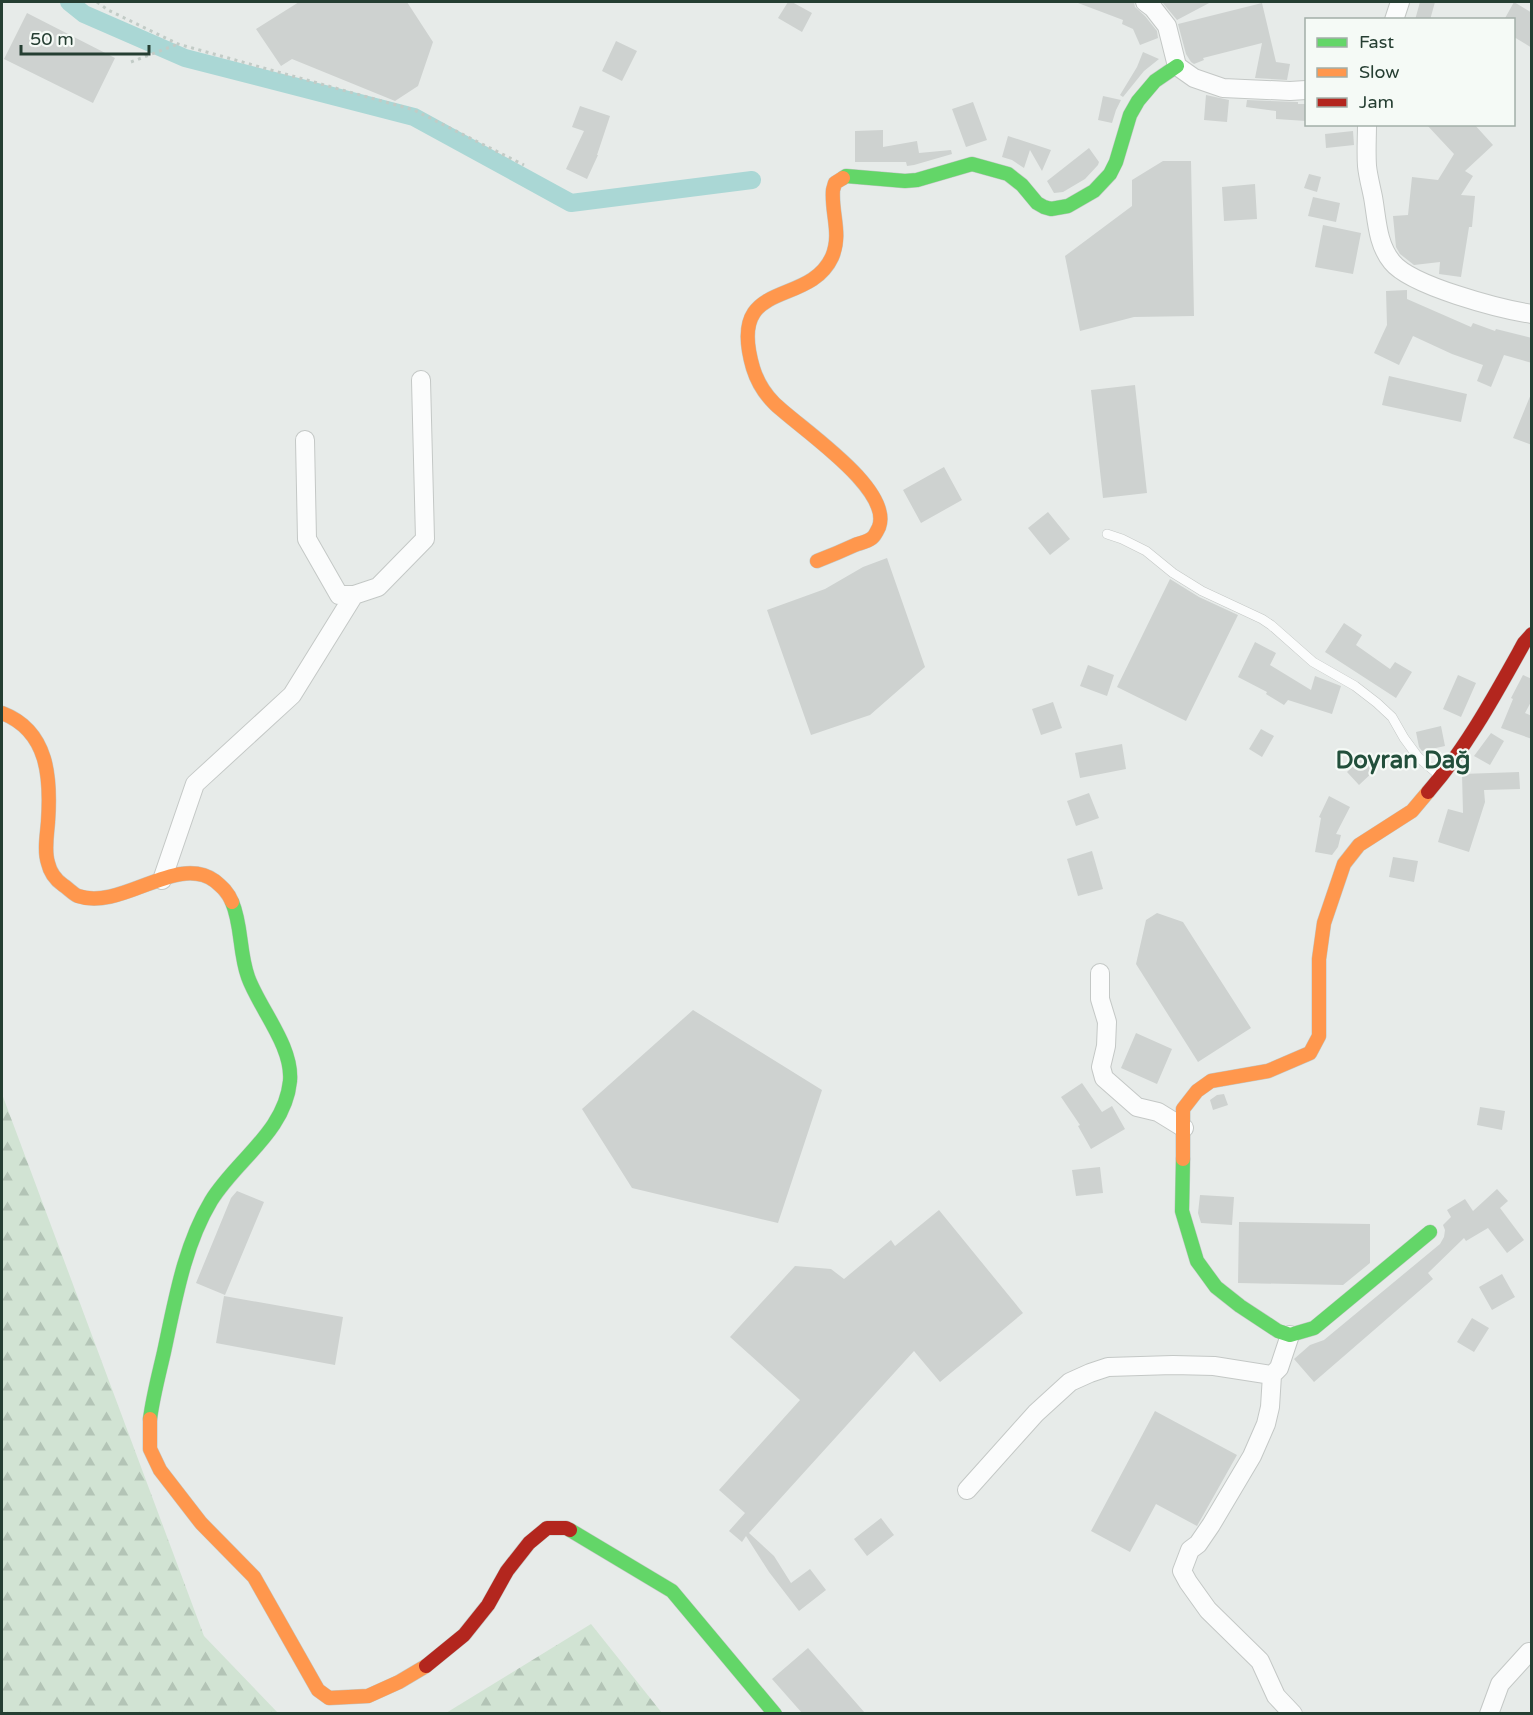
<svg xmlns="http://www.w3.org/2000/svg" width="1533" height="1715" font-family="'Varela Round',sans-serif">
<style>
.forest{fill:url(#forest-firs)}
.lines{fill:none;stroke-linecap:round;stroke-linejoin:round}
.canal{stroke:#aad7d5;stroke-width:18}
.building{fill:#ced2d0}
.lane-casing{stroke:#c4c8c6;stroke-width:10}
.street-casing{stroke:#c4c8c6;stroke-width:20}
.fast-casing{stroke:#c2c8c5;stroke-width:15}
.slow-casing{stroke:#c2c8c5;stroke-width:15}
.jam-casing{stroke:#c2c8c5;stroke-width:15}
.path{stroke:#c2cbc6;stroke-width:3;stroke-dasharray:3 4.5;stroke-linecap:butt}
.lane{stroke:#fbfcfc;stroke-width:9}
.street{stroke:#fbfcfc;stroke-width:18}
.fast{stroke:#63d668;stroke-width:14}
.slow{stroke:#ff974d;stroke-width:14}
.jam{stroke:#b3261e;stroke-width:14}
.labels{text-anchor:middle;stroke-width:4.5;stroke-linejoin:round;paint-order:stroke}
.district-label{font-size:24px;font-weight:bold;fill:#224f3b;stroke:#f5faf6}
</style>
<defs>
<pattern id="forest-firs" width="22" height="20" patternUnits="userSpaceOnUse" patternTransform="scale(1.5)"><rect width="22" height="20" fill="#d1e3d3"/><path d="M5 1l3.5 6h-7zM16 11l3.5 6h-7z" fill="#b3c4b6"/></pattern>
</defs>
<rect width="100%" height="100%" fill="#e7ebe9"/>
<path class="forest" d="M 2,1094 L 204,1636 L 278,1713 L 2,1713 Z
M 591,1624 L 662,1713 L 446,1713 Z"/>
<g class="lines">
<path class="canal" d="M 69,2 L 84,14 L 185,58 L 414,117 L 571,203 L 752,180"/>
</g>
<path class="building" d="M 299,2 L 407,2 L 433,42 L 418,86 L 395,101 L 292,59 L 281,66 L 256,29 Z
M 788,2 L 792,2 L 812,13 L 802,32 L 778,18 Z
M 1078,2 L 1134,2 L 1135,7 L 1145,16 L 1157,31 L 1158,38 L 1140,45 L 1133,29 L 1122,24 L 1123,20 L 1078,3 Z
M 1162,2 L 1211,2 L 1177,20 Z
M 1420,2 L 1435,2 L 1430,20 L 1415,20 Z
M 1514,2 L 1532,13 L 1532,48 L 1514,37 L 1514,20 L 1504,20 Z
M 1262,3 L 1276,62 L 1290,64 L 1287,80 L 1255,78 L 1262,43 L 1203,58 L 1204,60 L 1194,64 L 1191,62 L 1186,54 L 1178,24 Z
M 27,13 L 115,58 L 93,103 L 4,59 Z
M 616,41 L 637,51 L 622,81 L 602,71 Z
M 1143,52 L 1159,59 L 1144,71 L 1123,97 L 1120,95 L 1137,67 Z
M 1206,95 L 1229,100 L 1227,122 L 1204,120 Z
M 1103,96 L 1121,100 L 1116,110 L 1112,123 L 1098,120 Z
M 1247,100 L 1298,102 L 1298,104 L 1306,104 L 1306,121 L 1276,119 L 1276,111 L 1246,107 Z
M 973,102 L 987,140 L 966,147 L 952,109 Z
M 580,106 L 610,116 L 597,155 L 598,155 L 587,179 L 566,169 L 584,131 L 572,127 Z
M 1426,124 L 1474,124 L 1493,145 L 1465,171 L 1473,176 L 1461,195 L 1475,196 L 1472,227 L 1469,227 L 1461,277 L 1439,274 L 1440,262 L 1414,265 L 1400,254 L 1396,247 L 1393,216 L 1408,215 L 1412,177 L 1438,180 L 1454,154 Z
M 883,130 L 883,147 L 917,141 L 919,153 L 951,150 L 952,154 L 914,165 L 907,166 L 906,162 L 855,162 L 855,131 Z
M 1353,131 L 1354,145 L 1326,148 L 1325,134 Z
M 1008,136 L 1051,150 L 1042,171 L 1030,150 L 1024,168 L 1012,160 L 1002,157 Z
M 1089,148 L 1099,162 L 1098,165 L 1085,179 L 1063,192 L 1054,193 L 1047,181 Z
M 1163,161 L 1191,161 L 1194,316 L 1134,317 L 1080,331 L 1065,256 L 1132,206 L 1132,180 Z
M 1309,174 L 1321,177 L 1317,192 L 1304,188 Z
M 1255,184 L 1257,219 L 1224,221 L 1222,187 Z
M 1313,197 L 1340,203 L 1336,222 L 1308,216 Z
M 1323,225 L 1361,233 L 1353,274 L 1315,267 Z
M 1407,290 L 1407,299 L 1471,327 L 1473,323 L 1495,331 L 1496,329 L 1532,338 L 1532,363 L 1504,355 L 1491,387 L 1477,381 L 1483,365 L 1452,354 L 1413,336 L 1399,365 L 1374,353 L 1387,325 L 1386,291 Z
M 1389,376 L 1467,394 L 1461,422 L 1382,405 Z
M 1135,385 L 1147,493 L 1103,498 L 1091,390 Z
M 1531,394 L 1532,394 L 1532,445 L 1513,438 Z
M 944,467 L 962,500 L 921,523 L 903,490 Z
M 1048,512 L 1070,539 L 1050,555 L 1028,528 Z
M 887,558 L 925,667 L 870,715 L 811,735 L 767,610 L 825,589 L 863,567 Z
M 1170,579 L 1199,597 L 1238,615 L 1186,721 L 1117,687 Z
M 1344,623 L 1362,635 L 1356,645 L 1390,669 L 1395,662 L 1412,672 L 1396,698 L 1325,652 Z
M 1255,642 L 1276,653 L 1270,665 L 1311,690 L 1315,676 L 1341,686 L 1332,714 L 1288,700 L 1284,705 L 1266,694 L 1267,692 L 1238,677 Z
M 1088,665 L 1114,675 L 1107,696 L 1080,686 Z
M 1458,675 L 1476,683 L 1461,717 L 1443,709 Z
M 1523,675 L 1532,679 L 1532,700 L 1525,713 L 1532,716 L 1532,739 L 1501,728 L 1513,699 L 1511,698 Z
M 1053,702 L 1062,728 L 1041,735 L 1032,709 Z
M 1441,726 L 1445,746 L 1422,751 L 1419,747 L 1416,732 Z
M 1261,729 L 1274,736 L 1262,757 L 1249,749 Z
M 1491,733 L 1504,741 L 1490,765 L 1474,756 Z
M 1122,744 L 1126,769 L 1080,778 L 1075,753 Z
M 1362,758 L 1374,771 L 1359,785 L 1347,772 Z
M 1519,772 L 1520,789 L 1484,790 L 1485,802 L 1469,852 L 1438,842 L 1448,809 L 1463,813 L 1462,774 Z
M 1089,793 L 1099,818 L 1076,826 L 1067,801 Z
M 1329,796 L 1350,807 L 1336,834 L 1341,835 L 1338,847 L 1332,855 L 1315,852 L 1321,818 L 1319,817 Z
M 1092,851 L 1103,889 L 1078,896 L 1067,859 Z
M 1393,857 L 1418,861 L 1414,882 L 1389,877 Z
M 1157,913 L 1183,922 L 1251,1028 L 1198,1062 L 1136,964 L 1146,920 Z
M 693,1010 L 822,1090 L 778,1223 L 632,1188 L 582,1109 Z
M 1136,1033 L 1172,1049 L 1157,1084 L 1121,1068 Z
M 1082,1083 L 1102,1112 L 1112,1106 L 1125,1129 L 1091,1149 L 1078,1126 L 1080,1125 L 1061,1097 Z
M 1224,1094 L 1228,1105 L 1213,1110 L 1210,1100 L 1217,1095 Z
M 1480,1107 L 1505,1111 L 1502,1130 L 1477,1125 Z
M 1100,1167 L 1103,1193 L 1076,1196 L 1072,1170 Z
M 1497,1189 L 1508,1201 L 1500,1208 L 1524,1240 L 1507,1253 L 1488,1228 L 1466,1241 L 1464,1238 L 1428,1273 L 1433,1279 L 1314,1382 L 1294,1359 L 1310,1345 L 1324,1340 L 1440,1244 L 1444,1237 L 1445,1230 L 1443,1225 L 1451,1217 L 1447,1210 L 1465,1199 L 1473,1211 Z
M 237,1191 L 264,1202 L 225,1295 L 196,1283 L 231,1198 Z
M 1200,1195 L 1234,1197 L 1232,1225 L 1201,1223 L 1198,1213 Z
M 939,1210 L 1023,1313 L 940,1382 L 914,1351 L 749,1533 L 774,1556 L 791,1583 L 810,1569 L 826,1590 L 799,1611 L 769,1572 L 746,1536 L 742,1542 L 729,1531 L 745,1513 L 719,1490 L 800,1400 L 730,1337 L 795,1266 L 831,1269 L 844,1279 L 891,1240 L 895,1246 Z
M 1239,1222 L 1370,1224 L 1370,1263 L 1343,1285 L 1238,1283 Z
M 1502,1274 L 1515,1297 L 1492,1310 L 1479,1287 Z
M 224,1296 L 343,1317 L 335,1365 L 216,1343 Z
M 1472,1318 L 1489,1328 L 1474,1352 L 1457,1342 Z
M 1155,1411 L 1237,1455 L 1197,1526 L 1156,1504 L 1130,1552 L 1091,1531 Z
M 881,1518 L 894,1535 L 867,1556 L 854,1539 Z
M 808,1648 L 865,1713 L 802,1713 L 772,1679 Z"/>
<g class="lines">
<defs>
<path id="lane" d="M 1107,534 L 1122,539 L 1146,551 L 1173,573 L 1202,591 L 1262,619 L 1271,625 L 1313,662 L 1355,686 L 1377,703 L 1392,717 L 1404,738 L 1418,757 L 1439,775"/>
<path id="street" d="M 1145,2 L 1153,8 L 1167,26 L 1177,66 L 1194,78 L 1223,88 L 1290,91 L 1306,90
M 1394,20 L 1400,2
M 1367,124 C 1367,138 1366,152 1367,166 C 1368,176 1371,187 1373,197 C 1377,219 1377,244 1392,262 C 1411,286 1500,309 1532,314
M 305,440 L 307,539 L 339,595 L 354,595 L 378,587 L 425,539 L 421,380
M 162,880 L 195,784 L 292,695 L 354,595
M 1100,973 L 1100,999 L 1107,1022 L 1106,1046 L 1101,1067 L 1104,1078 L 1137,1107 L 1158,1112 L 1184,1128
M 1290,1335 L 1279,1368 L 1272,1375 L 1270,1407 L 1266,1424 L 1252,1456 L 1211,1525 L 1198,1544 L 1190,1550 L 1182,1571 L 1188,1582 L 1208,1610 L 1260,1661 L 1276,1696 L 1293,1714
M 967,1490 L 1036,1413 L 1070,1382 L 1090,1373 L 1108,1367 L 1173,1365 L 1214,1366 L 1272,1375
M 1489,1714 L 1500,1684 L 1529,1652"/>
<path id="fast" d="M 843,178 L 846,176 L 905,181 L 917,180 L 972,164 L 1008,174 L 1022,185 L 1037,203 L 1044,207 L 1051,209 L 1068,206 L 1094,191 L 1110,174 L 1116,162 L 1130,115 L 1138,101 L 1155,81 L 1177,66
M 1183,1159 L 1182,1211 L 1197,1261 L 1216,1287 L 1240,1306 L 1278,1331 L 1290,1335 L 1314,1328 L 1430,1232
M 150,1419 C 153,1396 159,1374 164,1352 C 175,1301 184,1246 211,1201 C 236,1160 285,1132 290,1081 C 293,1046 259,1008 248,977 C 239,952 242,925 232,902
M 570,1530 L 672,1591 L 775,1714"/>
<path id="slow" d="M 817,561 C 830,556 842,551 855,545 C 860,543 867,542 872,538 C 875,536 877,531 879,527 C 893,488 798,427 774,403 C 764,393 757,381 753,368 C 726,276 808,309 832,257 C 842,234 831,213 833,190 L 835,183 L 843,178
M 2,713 C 49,731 51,779 48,822 C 47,835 44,851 48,863 C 50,872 56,880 63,885 C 68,888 73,894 78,896 C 122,911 177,853 215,881 C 222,887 228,892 232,902
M 1183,1159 L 1183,1109 L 1197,1091 L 1211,1081 L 1268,1071 L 1310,1053 L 1319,1036 L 1319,959 L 1324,923 L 1344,864 L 1359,845 L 1412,811 L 1428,792
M 150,1419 L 150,1449 L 160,1470 L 201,1523 L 254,1577 L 318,1690 L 329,1698 L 368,1696 L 399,1682 L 426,1666"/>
<path id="jam" d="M 1428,792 C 1467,747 1495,695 1524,643 L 1532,634
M 426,1666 L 464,1635 L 488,1605 L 507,1571 L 529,1543 L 547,1528 L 566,1528 L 570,1530"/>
</defs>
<use href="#lane" class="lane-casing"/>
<use href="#street" class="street-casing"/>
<use href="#fast" class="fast-casing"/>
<use href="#slow" class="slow-casing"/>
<use href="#jam" class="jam-casing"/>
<path class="path" d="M 97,2 L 108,10 L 178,44 L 414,110 L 524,165
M 131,62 L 178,44"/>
<use href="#lane" class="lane"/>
<use href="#street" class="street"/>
<use href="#fast" class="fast"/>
<use href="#slow" class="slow"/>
<use href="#jam" class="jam"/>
</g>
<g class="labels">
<g class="district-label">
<text x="1403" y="768">Doyran Dağ</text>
</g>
</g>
<rect width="1533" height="1715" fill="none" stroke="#253e32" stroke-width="6"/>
<rect x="1305" y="18" width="210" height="108" fill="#f5faf6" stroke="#a2afa8" stroke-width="1.5"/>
<rect x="1317" y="38" width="30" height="9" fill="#63d668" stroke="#a2afa8" stroke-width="1.5"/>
<text x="1359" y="48" font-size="18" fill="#253e32">Fast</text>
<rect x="1317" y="68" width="30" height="9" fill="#ff974d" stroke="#a2afa8" stroke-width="1.5"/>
<text x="1359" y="78" font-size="18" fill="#253e32">Slow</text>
<rect x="1317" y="98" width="30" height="9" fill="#b3261e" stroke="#a2afa8" stroke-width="1.5"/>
<text x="1359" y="108" font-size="18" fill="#253e32">Jam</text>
<path d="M21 45v9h128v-9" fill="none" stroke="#253e32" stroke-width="3"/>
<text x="30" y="45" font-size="18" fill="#253e32" stroke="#f5faf6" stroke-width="4.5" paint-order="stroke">50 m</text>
</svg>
